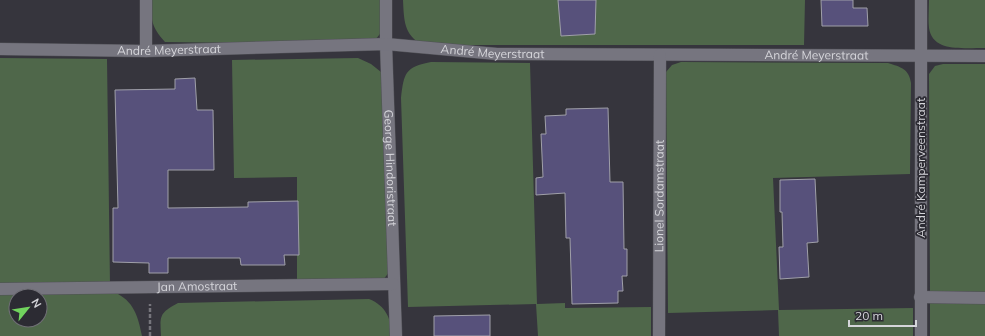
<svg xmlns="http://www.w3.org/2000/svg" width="985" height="336" font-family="Mulish,sans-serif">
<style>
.green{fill:#4f674a;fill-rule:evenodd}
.building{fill:#57517b;stroke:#a0a0a9}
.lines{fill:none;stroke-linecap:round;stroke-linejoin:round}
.street-casing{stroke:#515157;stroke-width:13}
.path{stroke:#76757c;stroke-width:2.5;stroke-dasharray:4 2;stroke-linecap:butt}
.street{stroke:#76757f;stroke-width:12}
.labels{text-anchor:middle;stroke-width:3.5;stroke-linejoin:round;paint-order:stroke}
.street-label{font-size:12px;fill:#d5d5da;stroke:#2c2b33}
</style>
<rect width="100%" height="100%" fill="#36353d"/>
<path class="green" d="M 151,0 L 384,0 L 383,30 L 376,39 L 364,45 L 165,42 C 151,26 151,20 151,0 Z
M 403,0 L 805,0 L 804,45 L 422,45 C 404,34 404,21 403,0 Z
M 929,0 L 985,0 L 985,48 C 966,47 933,54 929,28 C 928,19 929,9 929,0 Z
M 0,58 L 107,59 L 110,285 L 0,285 Z
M 358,58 L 371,64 L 381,72 L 390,271 L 383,280 L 297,285 L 297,177 L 234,178 L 232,60 Z
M 431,62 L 530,63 L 537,304 L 565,303 L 565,308 L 651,307 L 651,336 L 538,336 L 536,304 L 408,307 L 401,98 C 404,73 405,67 431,62 Z
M 681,62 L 888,63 C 901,67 909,69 911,83 L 910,174 L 773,178 L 779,310 L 913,308 L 913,336 L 779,336 L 778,310 L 668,313 L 666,72 L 672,65 Z
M 943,64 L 985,64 L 985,292 L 930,291 L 929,74 L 935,66 Z
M 0,292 L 114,292 C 134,301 138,316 142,336 L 0,336 ZM 16,296 L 40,296 L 40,320 L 16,320 Z
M 369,299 C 386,306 391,318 392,336 L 161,336 C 160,316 159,313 178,303 Z
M 930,303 L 985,303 L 985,336 L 930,336 Z"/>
<path class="building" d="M 558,0 L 596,0 L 595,34 L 561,36 Z
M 821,0 L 853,0 L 853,8 L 867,8 L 868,26 L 822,26 Z
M 195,78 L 197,110 L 213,110 L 214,170 L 168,170 L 168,208 L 248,207 L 248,202 L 298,201 L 299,255 L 284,255 L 285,265 L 241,265 L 240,258 L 168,258 L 168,273 L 149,273 L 149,263 L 113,262 L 113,208 L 118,208 L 115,90 L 175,89 L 175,79 Z
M 608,108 L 610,182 L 623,182 L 624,249 L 627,249 L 627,276 L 622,276 L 623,291 L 618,291 L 618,303 L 572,304 L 570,238 L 566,238 L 565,193 L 536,195 L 536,178 L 543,177 L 541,134 L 546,134 L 545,116 L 566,115 L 566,109 Z
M 815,179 L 818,242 L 807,243 L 809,277 L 780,279 L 779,247 L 783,247 L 782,212 L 780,212 L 780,180 Z
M 490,315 L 490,336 L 434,336 L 434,316 Z"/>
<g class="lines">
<defs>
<g id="street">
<path d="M 146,0 L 146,51"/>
<path id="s1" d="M 386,0 L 386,44 L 396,336"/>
<path id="s2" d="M 0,49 L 146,51 L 386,44 L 497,54 L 985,56"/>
<path id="s3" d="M 0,289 L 393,284"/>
<path d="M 920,297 L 985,298"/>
<path id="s4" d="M 659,336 L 660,55"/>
<path d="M 921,336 L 921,0"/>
</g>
</defs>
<use href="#street" class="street-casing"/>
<path class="path" d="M 150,336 L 150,304"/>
<use href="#street" class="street"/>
</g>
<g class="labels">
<g class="street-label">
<text dy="4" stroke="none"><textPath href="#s2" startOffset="169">André Meyerstraat</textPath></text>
<text dy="4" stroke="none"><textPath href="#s2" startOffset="493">André Meyerstraat</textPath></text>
<text dy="4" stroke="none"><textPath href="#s2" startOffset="817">André Meyerstraat</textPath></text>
<text dy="4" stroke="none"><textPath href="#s1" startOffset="168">George Hindoristraat</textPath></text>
<text transform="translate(921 168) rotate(-90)" y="4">André Kamperveenstraat</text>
<text dy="4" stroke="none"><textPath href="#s4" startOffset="140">Lionel Sordamstraat</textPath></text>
<text dy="4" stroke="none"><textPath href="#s3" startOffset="197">Jan Amostraat</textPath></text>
</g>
</g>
<g transform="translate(28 308) rotate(60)"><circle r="19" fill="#2c2b33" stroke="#706f76"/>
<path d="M0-3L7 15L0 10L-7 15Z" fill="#71d35e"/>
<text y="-6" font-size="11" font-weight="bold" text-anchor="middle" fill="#d5d5da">N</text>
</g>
<path d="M849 320v6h67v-6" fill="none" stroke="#d5d5da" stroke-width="2"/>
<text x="855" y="320" font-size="12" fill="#d5d5da" stroke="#2c2b33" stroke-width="3" paint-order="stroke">20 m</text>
</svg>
